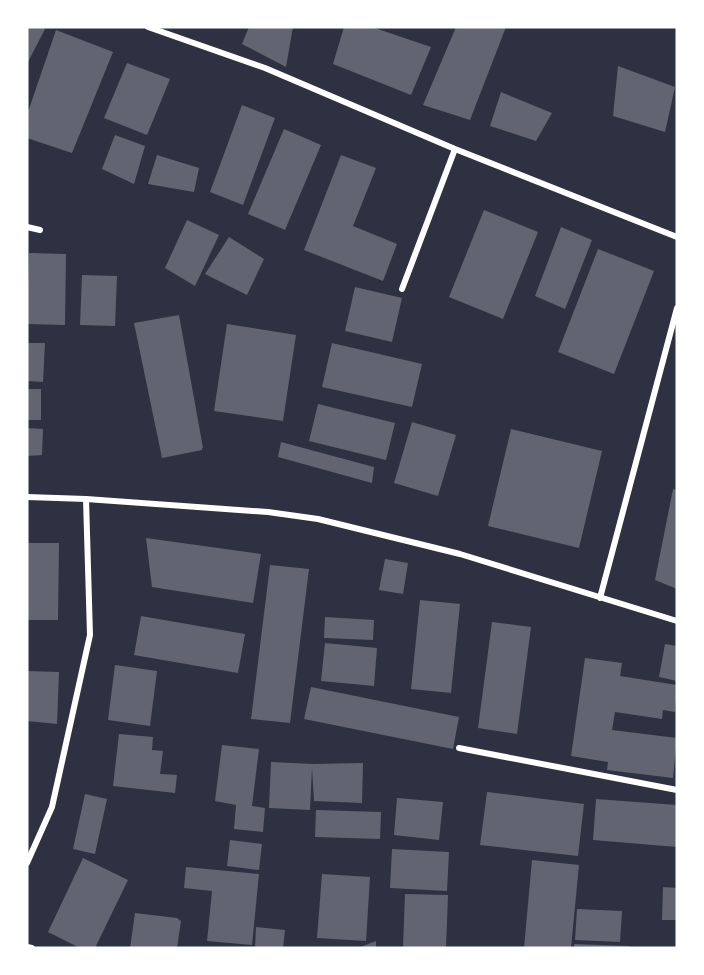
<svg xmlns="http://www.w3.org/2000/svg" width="704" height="975" font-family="'Noto Serif',serif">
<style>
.building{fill:#626471}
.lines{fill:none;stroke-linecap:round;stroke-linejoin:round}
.minor{stroke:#fff;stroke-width:6}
</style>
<rect width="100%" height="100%" fill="#2d3142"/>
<path class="building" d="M 27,27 L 43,27 L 45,29 L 27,64 Z
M 249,27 L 293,27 L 286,67 L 242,44 Z
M 344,27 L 372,27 L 431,47 L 411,95 L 333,64 Z
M 456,27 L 506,27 L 470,120 L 423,105 Z
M 56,30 L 113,52 L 72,153 L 27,138 L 27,109 L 29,109 Z
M 127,63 L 170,79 L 147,135 L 104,118 Z
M 618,66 L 675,87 L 665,132 L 613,116 Z
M 501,92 L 552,113 L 536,141 L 490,126 Z
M 242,105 L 275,118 L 243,205 L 210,192 Z
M 284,129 L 321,145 L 285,230 L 248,214 Z
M 115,135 L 145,146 L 134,184 L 102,169 Z
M 157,155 L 199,168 L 194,192 L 148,184 Z
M 341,155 L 376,168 L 353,226 L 397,244 L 383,281 L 304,250 Z
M 484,210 L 538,232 L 503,319 L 449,297 Z
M 187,220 L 219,235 L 195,286 L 165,268 Z
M 561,227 L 592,240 L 565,309 L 535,296 Z
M 229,237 L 264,259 L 247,295 L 205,274 Z
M 598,249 L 654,271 L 614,374 L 558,352 Z
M 29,253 L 66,254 L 65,325 L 27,324 Z
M 82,275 L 117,276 L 115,326 L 80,325 Z
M 355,287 L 402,298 L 392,342 L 345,331 Z
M 179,315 L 203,448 L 202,448 L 202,450 L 162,458 L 134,323 Z
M 227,324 L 296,335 L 283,421 L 214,411 Z
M 27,343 L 45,343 L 43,382 L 27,381 Z
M 332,343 L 422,364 L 412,407 L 322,387 Z
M 27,389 L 41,389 L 41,420 L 27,420 Z
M 318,404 L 395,423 L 386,460 L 309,441 Z
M 412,422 L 456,435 L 438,496 L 394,483 Z
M 27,428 L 43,429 L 42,455 L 27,456 Z
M 511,429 L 602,451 L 579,548 L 488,526 Z
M 281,442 L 374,467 L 372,483 L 278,457 Z
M 673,489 L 677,490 L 677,589 L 655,580 Z
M 146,538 L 261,554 L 253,603 L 152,587 Z
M 27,543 L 59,543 L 58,620 L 27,620 Z
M 385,559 L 408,563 L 403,594 L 379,590 Z
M 270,565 L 309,569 L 290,723 L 251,719 Z
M 420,600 L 460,604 L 451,693 L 411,689 Z
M 141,616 L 245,634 L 238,673 L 134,655 Z
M 325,617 L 374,620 L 373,640 L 324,638 Z
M 492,622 L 531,627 L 517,734 L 478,728 Z
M 325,643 L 377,648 L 374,686 L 321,681 Z
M 665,644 L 677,646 L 677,681 L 659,677 Z
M 585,658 L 622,663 L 620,676 L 677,685 L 675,712 L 663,710 L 662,719 L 615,712 L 612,730 L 677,738 L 673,778 L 607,770 L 608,762 L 571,756 Z
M 115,665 L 157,671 L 150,726 L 108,720 Z
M 27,671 L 59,672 L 57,724 L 27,721 Z
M 311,687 L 459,717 L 453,749 L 304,719 Z
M 119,734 L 153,737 L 152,750 L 163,751 L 160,774 L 177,775 L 175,793 L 113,786 Z
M 222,745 L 259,749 L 252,806 L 265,808 L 263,832 L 234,829 L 236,805 L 215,801 Z
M 271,762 L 312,764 L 363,763 L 362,803 L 314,801 L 312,768 L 310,810 L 269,808 Z
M 487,792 L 584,804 L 578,856 L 480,845 Z
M 85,794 L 107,799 L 95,854 L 73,849 Z
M 397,798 L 443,802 L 439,840 L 394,835 Z
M 596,799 L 677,805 L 677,847 L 593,840 Z
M 316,810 L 381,812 L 380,839 L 315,837 Z
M 230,840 L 262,844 L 259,870 L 227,866 Z
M 392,849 L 449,852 L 447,891 L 390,888 Z
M 83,858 L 128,880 L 95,948 L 80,948 L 48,932 Z
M 532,860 L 579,865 L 571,948 L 524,948 Z
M 186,867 L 259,874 L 252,945 L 207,941 L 212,891 L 184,888 Z
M 322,874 L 370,877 L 366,941 L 317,938 Z
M 663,887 L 677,888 L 677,920 L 662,920 Z
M 405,894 L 448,895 L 446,948 L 403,948 Z
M 577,909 L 622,911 L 620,942 L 575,940 Z
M 135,913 L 177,918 L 181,921 L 177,948 L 130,948 Z
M 256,927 L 285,930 L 283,948 L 255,948 Z
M 376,941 L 376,948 L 358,948 Z
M 574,944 L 629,946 L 629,948 L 574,948 Z"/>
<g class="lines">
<path class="minor" d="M 148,27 L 265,68 L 455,149 L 677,237
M 27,227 L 40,230
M 402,289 L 455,149
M 27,497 L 86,499 L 268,512 L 318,519 L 460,554 L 677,621
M 600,598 L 677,308
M 459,748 L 677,790
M 27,863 L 52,807 L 90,635 L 86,499
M 27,947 L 32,948"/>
</g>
<rect width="704" height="975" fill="none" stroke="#ffffff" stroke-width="57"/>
</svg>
